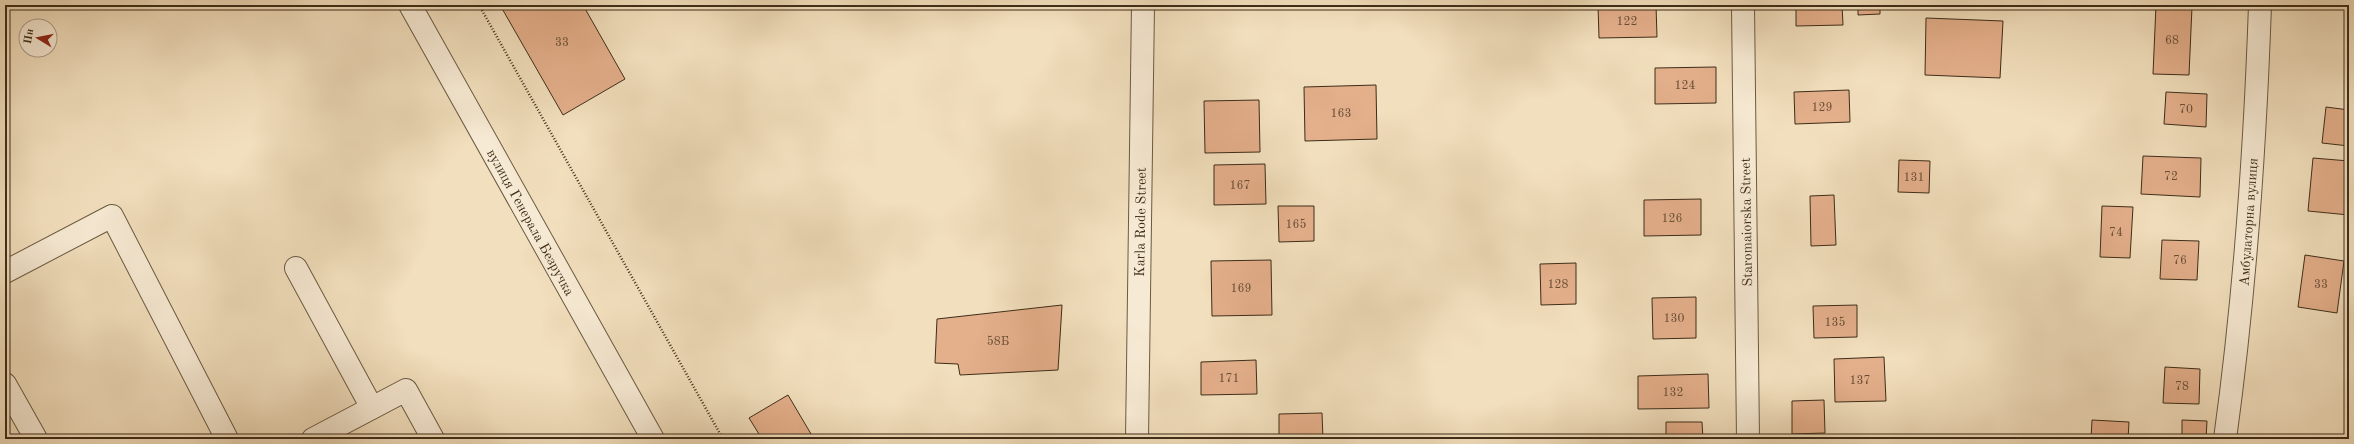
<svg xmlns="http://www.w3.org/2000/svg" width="2354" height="444" font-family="'Old Standard TT',serif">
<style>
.building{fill:#e4af8b;stroke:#3e2d18}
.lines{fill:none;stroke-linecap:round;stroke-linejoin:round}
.minor-casing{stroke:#6b5a41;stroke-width:24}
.path{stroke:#3e2d18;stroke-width:2.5;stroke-dasharray:1 2;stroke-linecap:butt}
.minor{stroke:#f7ead4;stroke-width:22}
.labels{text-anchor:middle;stroke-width:3.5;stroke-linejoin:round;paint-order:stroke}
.number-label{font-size:12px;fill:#684e35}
.street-label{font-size:14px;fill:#3e2d18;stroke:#f7ead4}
</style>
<rect width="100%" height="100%" fill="#f2dfbd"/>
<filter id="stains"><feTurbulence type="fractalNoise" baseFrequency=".005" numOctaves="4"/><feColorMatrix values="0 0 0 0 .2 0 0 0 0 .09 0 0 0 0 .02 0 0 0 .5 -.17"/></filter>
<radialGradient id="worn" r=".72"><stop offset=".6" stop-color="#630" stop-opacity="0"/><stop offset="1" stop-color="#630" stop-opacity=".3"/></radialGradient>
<path class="building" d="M 500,5 L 583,5 L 625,79 L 563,115 Z
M 1598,5 L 1656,5 L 1657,37 L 1599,38 Z
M 1691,5 L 1719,5 L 1719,8 L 1691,9 Z
M 1796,5 L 1842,5 L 1843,25 L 1796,26 Z
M 1858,5 L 1880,5 L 1880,14 L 1858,15 Z
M 2156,5 L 2192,7 L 2189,75 L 2153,74 Z
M 1926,18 L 2003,21 L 2000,78 L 1925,75 Z
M 1716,67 L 1716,103 L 1655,104 L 1655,68 Z
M 1376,85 L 1377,139 L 1305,141 L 1304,87 Z
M 1849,90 L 1850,122 L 1795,124 L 1794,92 Z
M 2166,92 L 2207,94 L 2206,127 L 2164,124 Z
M 1259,100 L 1260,152 L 1205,153 L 1204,101 Z
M 2326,107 L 2349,110 L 2349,146 L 2322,143 Z
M 2143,156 L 2201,158 L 2200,197 L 2141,194 Z
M 2313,158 L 2349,161 L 2349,215 L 2308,211 Z
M 1899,160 L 1930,161 L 1929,193 L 1898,192 Z
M 1265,164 L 1266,204 L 1214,205 L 1214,165 Z
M 1834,195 L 1836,245 L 1811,246 L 1810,196 Z
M 1701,199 L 1701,235 L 1644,236 L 1644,200 Z
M 1278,206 L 1314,206 L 1314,241 L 1279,242 Z
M 2102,206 L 2133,207 L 2130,258 L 2100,257 Z
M 2162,240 L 2199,241 L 2197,280 L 2160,279 Z
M 2305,255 L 2344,261 L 2337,313 L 2298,307 Z
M 1271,260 L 1272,315 L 1212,316 L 1211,261 Z
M 1576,263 L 1576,304 L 1541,305 L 1540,264 Z
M 1696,297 L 1696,338 L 1653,339 L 1652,298 Z
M 1062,305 L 1058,370 L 960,375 L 958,364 L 935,363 L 937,319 Z
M 1857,305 L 1857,337 L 1814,338 L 1813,306 Z
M 1884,357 L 1886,401 L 1835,402 L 1834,359 Z
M 1256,360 L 1257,394 L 1201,395 L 1201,362 Z
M 2165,367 L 2200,369 L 2199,404 L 2163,403 Z
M 1708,374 L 1709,408 L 1638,409 L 1638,376 Z
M 788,395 L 814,439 L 762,439 L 749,418 Z
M 1824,400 L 1825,433 L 1792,434 L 1792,401 Z
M 1322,413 L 1323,439 L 1279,439 L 1279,414 Z
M 2092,420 L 2129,422 L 2128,439 L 2091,439 Z
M 2182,420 L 2207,421 L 2206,439 L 2182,439 Z
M 1666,422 L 1702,422 L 1703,439 L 1666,439 Z"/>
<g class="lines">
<defs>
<path id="minor" d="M 410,5 L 653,439
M 1743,5 L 1748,439
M 296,268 L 372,408
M 5,272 L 112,216 L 227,439
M 5,384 L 36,439
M 313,439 L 406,390 L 433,439
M 1137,439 L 1143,5
M 2225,439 C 2245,294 2255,151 2260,5"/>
</defs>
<use href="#minor" class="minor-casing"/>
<path class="path" d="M 479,5 L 723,439"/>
<use href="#minor" class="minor"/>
</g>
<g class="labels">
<g class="number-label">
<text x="1627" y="25">122</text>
<text x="2172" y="44">68</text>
<text x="562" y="46">33</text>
<text x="1685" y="89">124</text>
<text x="1822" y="111">129</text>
<text x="2186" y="113">70</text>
<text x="1341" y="117">163</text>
<text x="2171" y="180">72</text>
<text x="1914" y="181">131</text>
<text x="1240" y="189">167</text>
<text x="1672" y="222">126</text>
<text x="1296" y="228">165</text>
<text x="2116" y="236">74</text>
<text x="2180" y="264">76</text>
<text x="1558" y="288">128</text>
<text x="2321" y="288">33</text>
<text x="1241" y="292">169</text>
<text x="1674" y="322">130</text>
<text x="1835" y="326">135</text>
<text x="998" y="345">58Б</text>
<text x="1229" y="382">171</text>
<text x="1860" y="384">137</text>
<text x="2182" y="390">78</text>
<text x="1673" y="396">132</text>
</g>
<g class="street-label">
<text transform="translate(531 222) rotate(61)" y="5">вулиця Генерала Безручка</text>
<text transform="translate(1140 222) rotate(-89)" y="5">Karla Rode Street</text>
<text transform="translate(1746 222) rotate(-91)" y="5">Staromaiorska Street</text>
<text transform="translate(2248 222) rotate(-86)" y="5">Амбулаторна вулиця</text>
</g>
</g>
<rect width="2354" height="444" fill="none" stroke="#f2dfbd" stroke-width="20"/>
<rect x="6" y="6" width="2342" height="432" fill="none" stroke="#3e2d18" stroke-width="2"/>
<rect x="10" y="10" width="2334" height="424" fill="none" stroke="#3e2d18"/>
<g transform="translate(38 38) rotate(280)"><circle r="19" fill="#f7ead4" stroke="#ad9e89"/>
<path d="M0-3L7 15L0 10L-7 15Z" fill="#8f2418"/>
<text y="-6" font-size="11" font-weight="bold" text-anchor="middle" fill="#3e2d18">Пн</text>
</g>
<rect width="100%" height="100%" filter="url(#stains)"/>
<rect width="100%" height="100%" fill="url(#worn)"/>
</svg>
